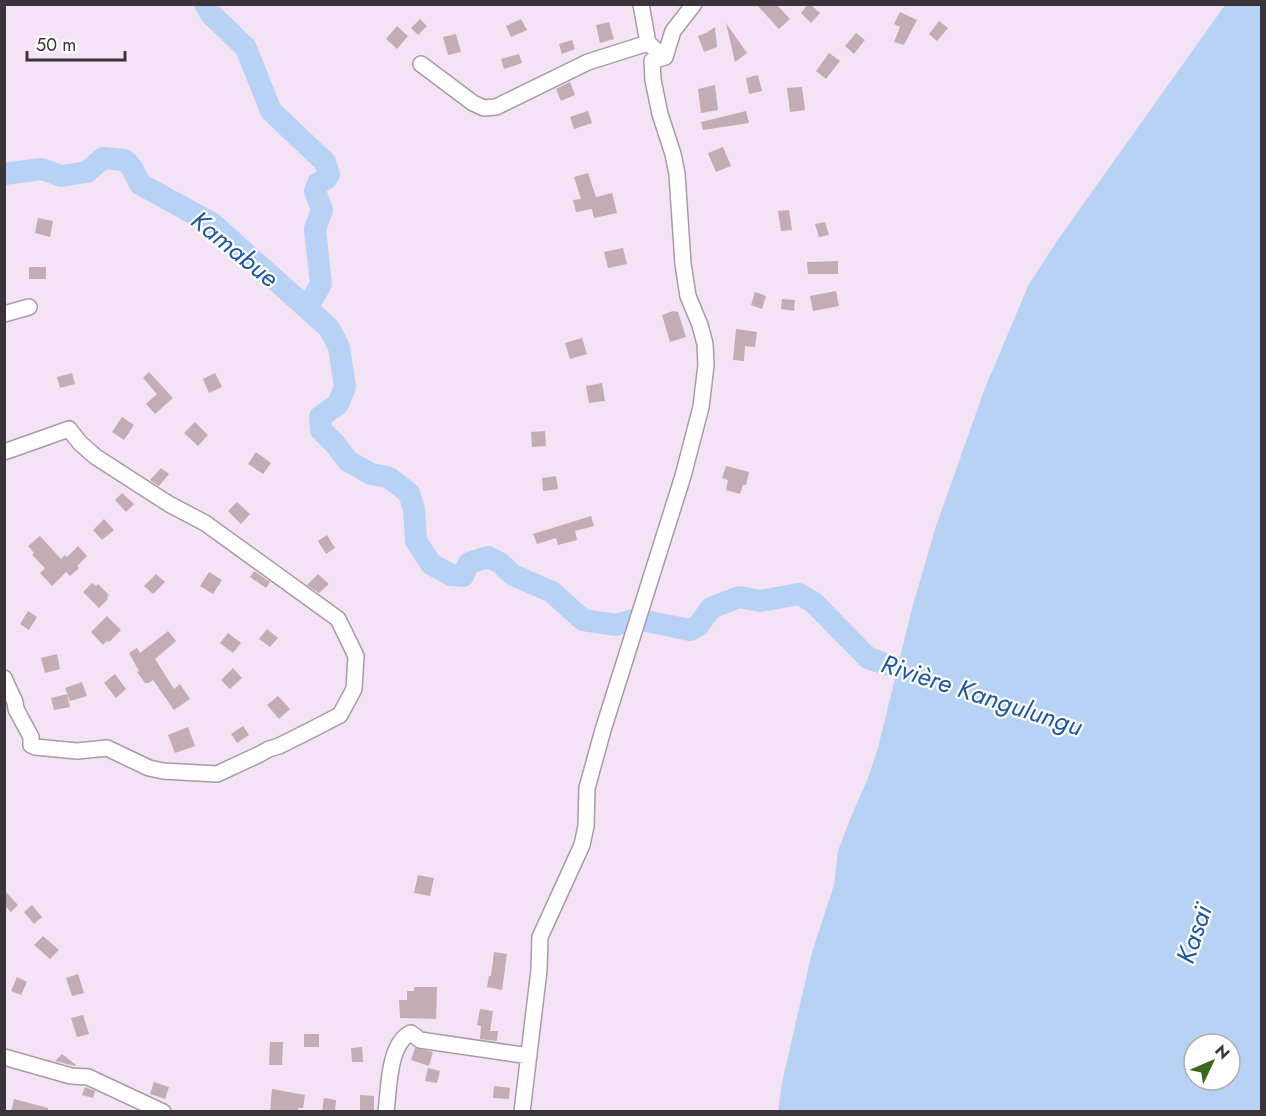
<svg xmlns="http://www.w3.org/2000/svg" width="1266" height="1116" font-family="Jost,sans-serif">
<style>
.water{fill:#b8d2f5;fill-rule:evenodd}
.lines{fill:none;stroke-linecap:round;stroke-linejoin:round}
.river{stroke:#b8d2f5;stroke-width:22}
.building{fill:#c3acb3}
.street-casing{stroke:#a99aaa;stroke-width:18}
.street{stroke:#fff;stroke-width:15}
.labels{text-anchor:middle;stroke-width:4.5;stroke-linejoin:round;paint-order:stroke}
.water-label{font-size:26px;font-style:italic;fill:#21579b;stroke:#fff}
</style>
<rect width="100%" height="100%" fill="#f4e3f4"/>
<path class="water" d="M 1225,5 L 1262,5 L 1261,1111 L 778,1111 L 782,1083 L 812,952 L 834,885 L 838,851 L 850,819 L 868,778 L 878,748 L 912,608 L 936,526 L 985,388 L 1029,284 L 1057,241 ZM 1194,1044 L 1230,1044 L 1230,1080 L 1194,1080 Z"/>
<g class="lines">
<path class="river" d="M 205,4 L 211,14 L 246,48 L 271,111 L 325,162 L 329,174 L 326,179 L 318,183 L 315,191 L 322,210 L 315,229 L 321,284 L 307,308
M 4,174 L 42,169 L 61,176 L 87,172 L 103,158 L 125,160 L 132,168 L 140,184 L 213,224 L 329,328 L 339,347 L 345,387 L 338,404 L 320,417 L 321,430 L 335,444 L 348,461 L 371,474 L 388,477 L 409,493 L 414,509 L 416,541 L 431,564 L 451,575 L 463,576 L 469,563 L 488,557 L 500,563 L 513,575 L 552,592 L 583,620 L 616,625 L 636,619 L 690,630 L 698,626 L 711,608 L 739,597 L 760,601 L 799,594 L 813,602 L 868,658 L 925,677"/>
</g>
<path class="building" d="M 756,4 L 776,4 L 790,19 L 779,29 Z
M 808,4 L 810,4 L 820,13 L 811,23 L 801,13 Z
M 900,12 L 917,20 L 904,45 L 894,42 L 900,27 L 894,24 Z
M 420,19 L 427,26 L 418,35 L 411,28 Z
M 521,19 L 527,30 L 511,37 L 506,26 Z
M 939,21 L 948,28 L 937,41 L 929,34 Z
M 609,22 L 614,39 L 600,43 L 596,25 Z
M 726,23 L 747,53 L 735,62 Z
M 397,26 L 408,36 L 397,49 L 386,39 Z
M 715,27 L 717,47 L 704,52 L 698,36 L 706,33 Z
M 856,33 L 865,40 L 854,54 L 845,46 Z
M 456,34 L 461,52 L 448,55 L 443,37 Z
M 572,40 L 575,49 L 562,54 L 559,44 Z
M 829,53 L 840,61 L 826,79 L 816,71 Z
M 519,54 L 522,63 L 504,69 L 501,59 Z
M 758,75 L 762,91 L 749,94 L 746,78 Z
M 570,82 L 575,95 L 561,101 L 556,89 Z
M 715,85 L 718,110 L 701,113 L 698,89 Z
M 802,87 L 805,110 L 790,112 L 787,88 Z
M 588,111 L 592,123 L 574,129 L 570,117 Z
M 746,111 L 749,123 L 703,130 L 701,122 Z
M 723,147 L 731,166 L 716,172 L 708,153 Z
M 588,173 L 596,197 L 612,193 L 617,213 L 594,218 L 592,209 L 576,212 L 573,200 L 581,199 L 574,177 Z
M 789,210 L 792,230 L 781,231 L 778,211 Z
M 38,218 L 53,221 L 50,237 L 35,233 Z
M 825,222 L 829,235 L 819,237 L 815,224 Z
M 623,248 L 627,264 L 608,268 L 604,252 Z
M 838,261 L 838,274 L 808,274 L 807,262 Z
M 29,267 L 46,267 L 46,279 L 29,279 Z
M 836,291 L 839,306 L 813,311 L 810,296 Z
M 755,292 L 766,296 L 762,309 L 751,305 Z
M 782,299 L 795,300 L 794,311 L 781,309 Z
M 673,311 L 678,312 L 686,337 L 670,342 L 662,315 Z
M 736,329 L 757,332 L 755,347 L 745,346 L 744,361 L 733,360 Z
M 582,338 L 587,354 L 570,359 L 565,343 Z
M 149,372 L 173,398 L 155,414 L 146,404 L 157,394 L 143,378 Z
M 72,373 L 75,384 L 60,388 L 57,377 Z
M 215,373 L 222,387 L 209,393 L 203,379 Z
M 602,383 L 605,401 L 589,403 L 586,386 Z
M 122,417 L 134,425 L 124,440 L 112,432 Z
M 195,422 L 208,435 L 198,446 L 184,433 Z
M 545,431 L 546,446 L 532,447 L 531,432 Z
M 256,452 L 271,463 L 263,474 L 248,464 Z
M 726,466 L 749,472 L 746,485 L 743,485 L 740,494 L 726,490 L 728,480 L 722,478 Z
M 161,468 L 169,474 L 159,486 L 150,480 Z
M 556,476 L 558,489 L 543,491 L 542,478 Z
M 122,493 L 134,504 L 126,512 L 115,500 Z
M 237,502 L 250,514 L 241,524 L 228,511 Z
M 591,516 L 594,526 L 575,531 L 577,540 L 558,545 L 556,538 L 537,544 L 533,534 Z
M 104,519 L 114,530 L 102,540 L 93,530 Z
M 327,535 L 335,548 L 326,554 L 318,541 Z
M 40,536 L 61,559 L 65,555 L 67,557 L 78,546 L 87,556 L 77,566 L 79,568 L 70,576 L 66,572 L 52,586 L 40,573 L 45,568 L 32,555 L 34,553 L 28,546 Z
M 254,571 L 270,582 L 266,588 L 250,577 Z
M 209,572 L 222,580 L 213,594 L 200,586 Z
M 156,574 L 165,582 L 153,594 L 144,586 Z
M 318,574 L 329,584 L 319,593 L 307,585 Z
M 92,583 L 96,586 L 98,584 L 109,595 L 107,597 L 108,599 L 99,608 L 83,592 Z
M 28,611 L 37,617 L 29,630 L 20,624 Z
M 107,616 L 121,630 L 109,642 L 107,641 L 103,645 L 91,632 Z
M 267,629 L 278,638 L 270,647 L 259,639 Z
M 168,631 L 176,641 L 155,659 L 174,689 L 180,684 L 190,699 L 174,710 L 153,680 L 149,683 L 145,683 L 137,672 L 139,671 L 129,653 L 137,648 L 140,653 Z
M 228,633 L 241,643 L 233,653 L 220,643 Z
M 57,654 L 60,669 L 45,673 L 41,658 Z
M 233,668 L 242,678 L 230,689 L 221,680 Z
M 115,674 L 126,689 L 116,698 L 104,683 Z
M 82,682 L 87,696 L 70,701 L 65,688 Z
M 67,694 L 70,707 L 54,710 L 51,698 Z
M 278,696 L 290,709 L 279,719 L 267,705 Z
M 243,726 L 249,735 L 237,743 L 231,734 Z
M 188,727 L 195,746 L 175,753 L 168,735 Z
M 418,875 L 434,878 L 430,896 L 414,893 Z
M 4,890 L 18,905 L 11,912 L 4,905 Z
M 32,905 L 42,917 L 34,924 L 24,912 Z
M 43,936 L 59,950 L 50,959 L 34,945 Z
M 494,952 L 507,954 L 502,990 L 487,987 L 489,976 L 491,976 Z
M 78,974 L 84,993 L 72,996 L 66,978 Z
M 17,977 L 27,982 L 21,995 L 11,991 Z
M 414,987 L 437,987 L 436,1019 L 400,1018 L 399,1000 L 407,1000 L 407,991 L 414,991 Z
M 480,1009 L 493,1011 L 490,1031 L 498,1031 L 497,1041 L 480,1039 L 481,1026 L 477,1025 Z
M 83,1015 L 89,1034 L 77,1037 L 71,1018 Z
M 304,1034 L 319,1034 L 319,1047 L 304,1047 Z
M 270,1042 L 283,1042 L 282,1065 L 269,1065 Z
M 362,1047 L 363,1062 L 352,1062 L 351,1048 Z
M 415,1048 L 433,1052 L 429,1066 L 411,1060 Z
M 62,1054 L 76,1065 L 75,1066 L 55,1061 Z
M 428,1068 L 440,1071 L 437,1083 L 425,1081 Z
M 154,1082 L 169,1087 L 165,1099 L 150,1094 Z
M 494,1086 L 510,1088 L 509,1099 L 493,1098 Z
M 85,1087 L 95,1091 L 93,1098 L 82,1095 Z
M 272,1089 L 305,1095 L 303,1108 L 298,1108 L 298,1112 L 270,1112 Z
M 360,1095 L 374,1096 L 374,1112 L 360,1112 Z
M 324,1098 L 336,1100 L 335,1112 L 322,1112 Z
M 14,1099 L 48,1108 L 48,1112 L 11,1112 Z"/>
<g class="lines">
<defs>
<path id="street" d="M 641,4 L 648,43 L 656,50
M 665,57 L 673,31 L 694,4
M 421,64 L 473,103 L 484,108 L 496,107 L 588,62 L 648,43
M 4,314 L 29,307
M 4,452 L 69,429 L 80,443 L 96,457 L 169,504 L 205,523 L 338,619 L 356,656 L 354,689 L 340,715 L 311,730 L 279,746 L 269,749 L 260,754 L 217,774 L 163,771 L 149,768 L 107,748 L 77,751 L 35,747 L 31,745 L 31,737 L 16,709 L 15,702 L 4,678
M 4,1057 L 71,1076 L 88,1077 L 163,1112
M 386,1112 C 389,1090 388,1043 411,1033 L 420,1040 L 529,1056
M 522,1112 L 539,970 L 540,937 L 582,845 L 586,826 L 587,788 L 603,730 L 683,476 L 701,407 L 706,365 L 705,344 L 700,325 L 688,296 L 683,264 L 677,174 L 673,154 L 660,114 L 653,80 L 652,61 L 665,57"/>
</defs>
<use href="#street" class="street-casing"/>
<use href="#street" class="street"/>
</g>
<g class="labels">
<g class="water-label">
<text transform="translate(235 249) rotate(39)" y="9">Kamabue</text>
<text transform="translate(982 695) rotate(18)" y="9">Rivière Kangulungu</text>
<text transform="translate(1194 934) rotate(-71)" y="9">Kasaï</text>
</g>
</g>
<rect width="1266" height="1116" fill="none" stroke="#3a343a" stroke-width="12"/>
<g transform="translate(1212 1062) rotate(46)"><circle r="28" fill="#ffffff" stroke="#b0aeb0" stroke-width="1.5"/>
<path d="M0-4.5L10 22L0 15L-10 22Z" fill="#3c6622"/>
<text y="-9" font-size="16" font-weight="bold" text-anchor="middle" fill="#3a343a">N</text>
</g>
<path d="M27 51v9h98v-9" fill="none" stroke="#3a343a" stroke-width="3"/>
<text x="36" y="51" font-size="18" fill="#3a343a" stroke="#ffffff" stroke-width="4.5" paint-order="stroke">50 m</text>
</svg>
